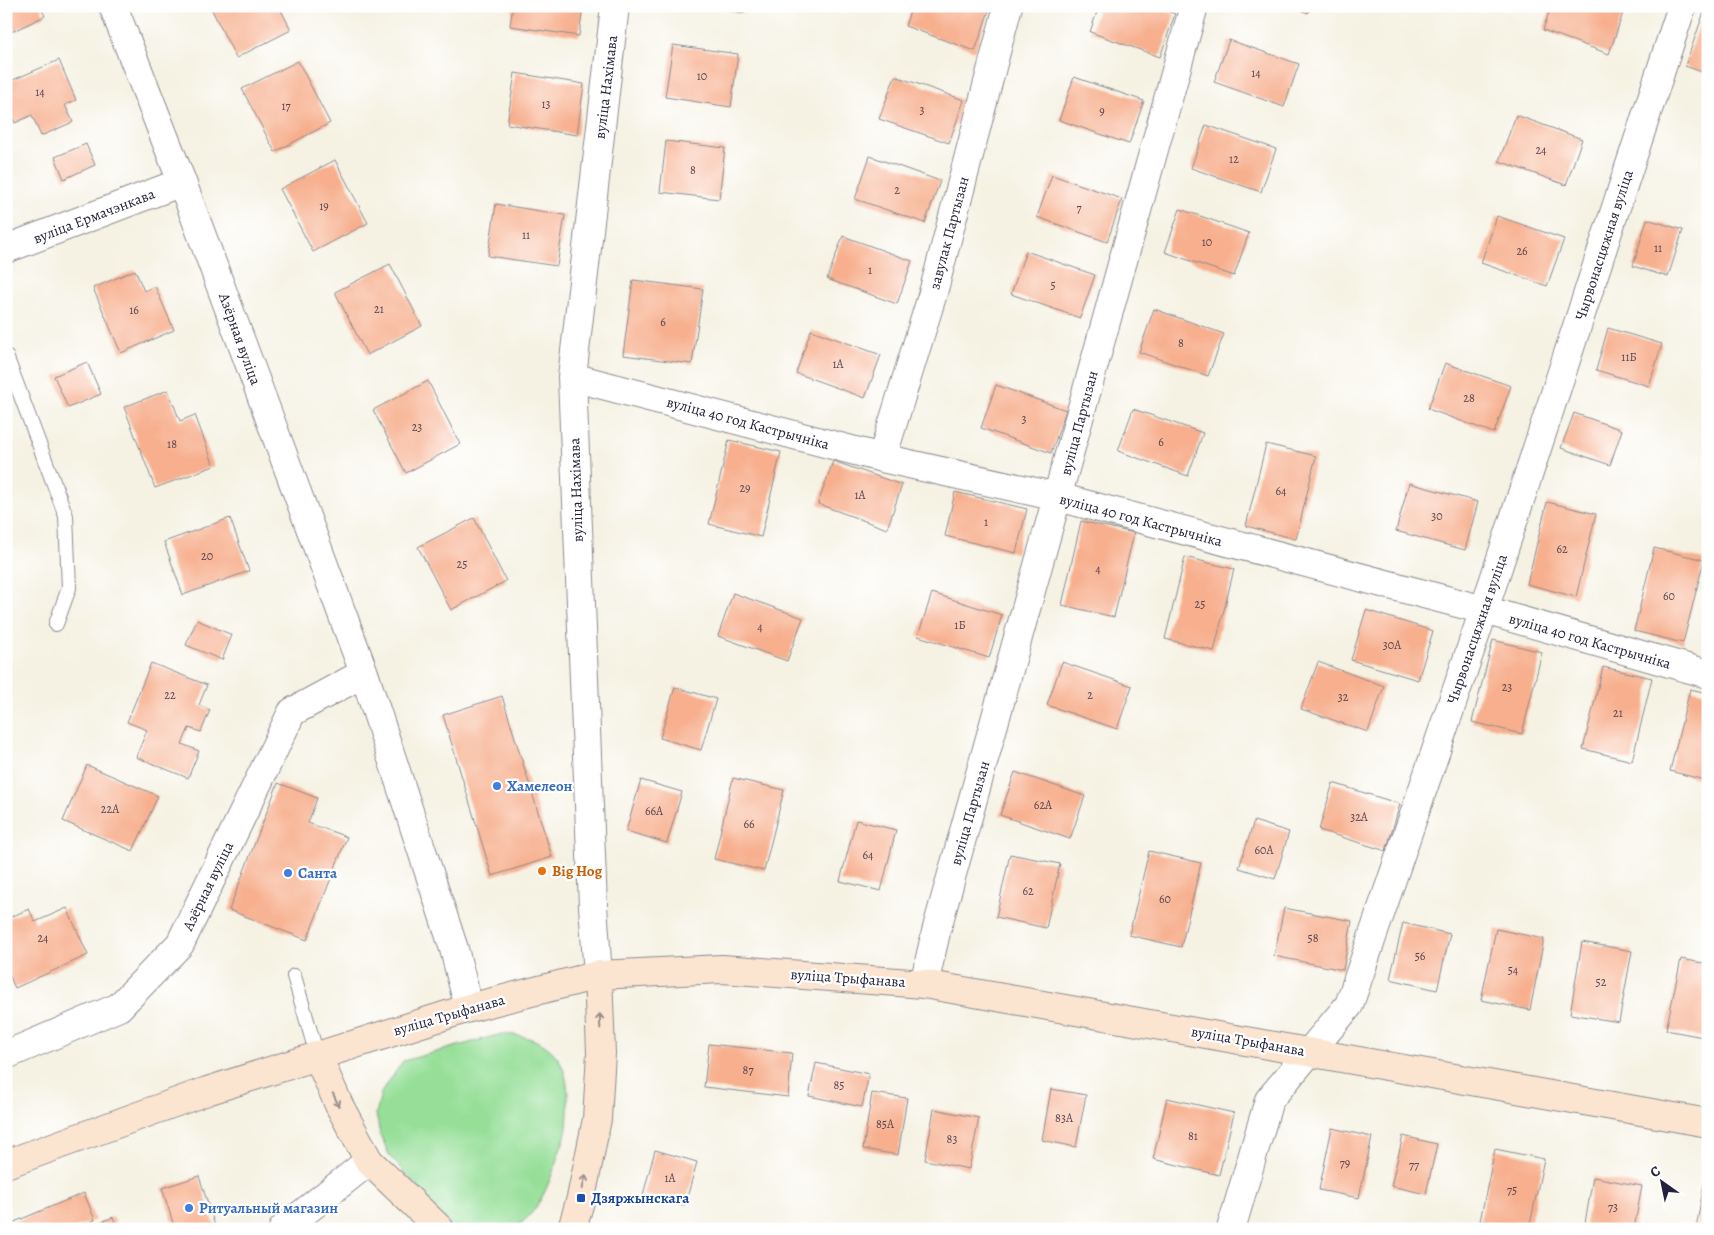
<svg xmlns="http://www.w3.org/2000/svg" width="1714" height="1235" font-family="Alegreya,serif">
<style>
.green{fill:#97df99;stroke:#5c806a}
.building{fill:#f7af8d}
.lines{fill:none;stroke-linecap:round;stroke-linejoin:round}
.lane-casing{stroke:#8c8a8f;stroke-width:16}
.street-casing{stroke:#8c8a8f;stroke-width:30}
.secondary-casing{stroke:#8c8a8f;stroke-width:30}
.lane{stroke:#fff;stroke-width:14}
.street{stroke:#fff;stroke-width:28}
.secondary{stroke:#fce5d0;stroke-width:28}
.oneway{stroke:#9a8d8d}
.shop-dot{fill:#3f7fe0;stroke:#fff;stroke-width:2}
.food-dot{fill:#e8710a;stroke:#fff;stroke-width:2}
.transit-dot{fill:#1a4fb4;stroke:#fff;stroke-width:2}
.labels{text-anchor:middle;stroke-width:4.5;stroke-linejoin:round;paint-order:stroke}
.number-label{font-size:12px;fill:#574550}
.street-label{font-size:15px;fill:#22223b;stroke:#fff}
.shop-label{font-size:15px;font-weight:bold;fill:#366cbe;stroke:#fff;text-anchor:start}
.food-label{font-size:15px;font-weight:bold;fill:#c56008;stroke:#fff;text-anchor:start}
.transit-label{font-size:15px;font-weight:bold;fill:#164399;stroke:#fff;text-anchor:start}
</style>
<rect width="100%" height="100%" fill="#fff"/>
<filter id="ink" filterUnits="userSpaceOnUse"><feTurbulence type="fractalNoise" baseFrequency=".02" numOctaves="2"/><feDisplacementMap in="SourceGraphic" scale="10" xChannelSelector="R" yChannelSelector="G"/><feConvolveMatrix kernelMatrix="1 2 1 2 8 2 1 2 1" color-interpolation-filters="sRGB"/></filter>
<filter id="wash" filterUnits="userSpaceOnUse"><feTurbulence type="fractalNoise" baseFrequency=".0096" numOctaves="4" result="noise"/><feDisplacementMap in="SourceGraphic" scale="20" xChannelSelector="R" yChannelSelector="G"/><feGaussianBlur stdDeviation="1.12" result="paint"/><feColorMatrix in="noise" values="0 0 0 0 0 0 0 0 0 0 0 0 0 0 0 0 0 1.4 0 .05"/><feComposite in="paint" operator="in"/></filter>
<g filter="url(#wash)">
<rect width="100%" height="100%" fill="#f5f2e3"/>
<path class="green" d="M 502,1034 C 524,1035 546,1040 559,1060 C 570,1079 569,1106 567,1127 C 566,1136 562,1145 559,1153 C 551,1179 539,1216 512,1229 L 461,1229 L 447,1222 L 389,1155 L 380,1134 L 376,1114 L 381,1093 L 403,1061 Z"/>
<g id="blocks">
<path class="building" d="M 6,6 L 40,6 L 45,16 L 9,33 L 6,28 Z
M 210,6 L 279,6 L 291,30 L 236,58 Z
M 513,6 L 583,6 L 579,36 L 510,26 Z
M 706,6 L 744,6 L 743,13 Z
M 912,6 L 986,6 L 990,8 L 975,51 L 905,26 Z
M 1099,6 L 1153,6 L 1175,14 L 1160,57 L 1090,32 Z
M 1290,6 L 1310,6 L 1308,13 Z
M 1551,6 L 1625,7 L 1609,54 L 1543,30 Z
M 1706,6 L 1708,6 L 1708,74 L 1685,66 Z
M 1229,40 L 1299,64 L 1284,107 L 1214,82 Z
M 673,45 L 738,54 L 731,107 L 665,97 Z
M 59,60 L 76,100 L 65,105 L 73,122 L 41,136 L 32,115 L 15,123 L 6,103 L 6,83 Z
M 298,61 L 330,123 L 275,152 L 242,89 Z
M 515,73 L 584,84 L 577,135 L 507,124 Z
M 895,76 L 964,100 L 949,143 L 879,119 Z
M 1074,77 L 1144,101 L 1129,144 L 1059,120 Z
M 1516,115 L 1582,139 L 1566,185 L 1499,161 Z
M 1206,125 L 1276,149 L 1261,192 L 1191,168 Z
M 666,141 L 725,148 L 719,199 L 660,192 Z
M 86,144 L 95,165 L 64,179 L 55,157 Z
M 870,156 L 940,181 L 925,223 L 855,199 Z
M 335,160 L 368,223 L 313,252 L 280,189 Z
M 1052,175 L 1122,199 L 1107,242 L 1037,217 Z
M 496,204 L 565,215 L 557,266 L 488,256 Z
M 1180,209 L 1249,233 L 1234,276 L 1165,252 Z
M 1497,216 L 1564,239 L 1547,286 L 1481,263 Z
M 1647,219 L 1683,230 L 1668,277 L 1633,266 Z
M 843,236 L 912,261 L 897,304 L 827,279 Z
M 1026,251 L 1095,275 L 1080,318 L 1011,294 Z
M 390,264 L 422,326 L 367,355 L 335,292 Z
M 135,270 L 144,291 L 155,286 L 174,330 L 121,353 L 93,288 Z
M 633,280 L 703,289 L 692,364 L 623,355 Z
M 1154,309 L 1224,334 L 1208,376 L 1139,352 Z
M 1608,328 L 1662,344 L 1649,386 L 1596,370 Z
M 811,330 L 881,355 L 865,398 L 796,373 Z
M 87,362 L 101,394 L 68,408 L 54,376 Z
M 1445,363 L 1511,386 L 1494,433 L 1428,409 Z
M 428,381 L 460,444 L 406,473 L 373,410 Z
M 996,385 L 1066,410 L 1051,453 L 981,428 Z
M 168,390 L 180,421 L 195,415 L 214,466 L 155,488 L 124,407 Z
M 1133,409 L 1203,433 L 1188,476 L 1118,451 Z
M 1574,413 L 1622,430 L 1610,465 L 1561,448 Z
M 729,440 L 781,452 L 761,537 L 709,524 Z
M 1266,444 L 1316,456 L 1296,539 L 1246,526 Z
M 833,461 L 902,485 L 887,529 L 818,504 Z
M 1409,483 L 1478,502 L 1465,550 L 1396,531 Z
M 955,492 L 1027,509 L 1016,553 L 945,536 Z
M 1547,502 L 1596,514 L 1576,597 L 1527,584 Z
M 230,518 L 249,571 L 183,595 L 164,542 Z
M 474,518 L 506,581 L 451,610 L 418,547 Z
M 1081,521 L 1134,533 L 1114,617 L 1062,605 Z
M 1654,548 L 1704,560 L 1683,643 L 1634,631 Z
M 1185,557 L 1234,569 L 1214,651 L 1165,639 Z
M 733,593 L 803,618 L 787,661 L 718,636 Z
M 932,593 L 1002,615 L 989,658 L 918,636 Z
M 1366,610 L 1433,631 L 1418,680 L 1351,660 Z
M 197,620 L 232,635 L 222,660 L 186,645 Z
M 1493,640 L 1542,652 L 1522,734 L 1472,722 Z
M 1062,662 L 1132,686 L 1117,729 L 1047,705 Z
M 1318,662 L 1384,686 L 1368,732 L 1301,709 Z
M 151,663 L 207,685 L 199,705 L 210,710 L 201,732 L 189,728 L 182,744 L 199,751 L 188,778 L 136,757 L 147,730 L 127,722 Z
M 1603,667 L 1652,678 L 1632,761 L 1583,749 Z
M 675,687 L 716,699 L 701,750 L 660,738 Z
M 1690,689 L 1708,693 L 1708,781 L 1670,771 Z
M 502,696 L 552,857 L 492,876 L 443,715 Z
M 87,765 L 158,796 L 133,851 L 63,821 Z
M 1015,772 L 1085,796 L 1070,839 L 1000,815 Z
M 733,778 L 784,790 L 764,871 L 714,859 Z
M 641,780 L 682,792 L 667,843 L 626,831 Z
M 278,783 L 317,798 L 308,823 L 347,837 L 307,940 L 229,910 Z
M 1333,783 L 1400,804 L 1386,851 L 1319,830 Z
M 856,820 L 896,830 L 881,891 L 840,881 Z
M 1254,821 L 1289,832 L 1275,879 L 1239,868 Z
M 1149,851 L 1201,863 L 1181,947 L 1129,935 Z
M 1010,854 L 1060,864 L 1046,928 L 996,917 Z
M 67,908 L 88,955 L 15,988 L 6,968 L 6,919 L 29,909 L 35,922 Z
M 1284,908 L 1352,921 L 1343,970 L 1274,956 Z
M 1403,923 L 1450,934 L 1437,990 L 1390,979 Z
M 1496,929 L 1544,939 L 1530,1010 L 1481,1000 Z
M 1582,942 L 1632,951 L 1619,1022 L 1570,1014 Z
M 1681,959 L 1708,964 L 1708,1038 L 1666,1030 Z
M 709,1044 L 792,1053 L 788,1097 L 704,1087 Z
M 816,1063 L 869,1074 L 862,1107 L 809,1096 Z
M 1051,1089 L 1086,1095 L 1076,1147 L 1042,1140 Z
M 872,1093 L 907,1098 L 898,1155 L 863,1149 Z
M 1167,1098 L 1234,1113 L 1219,1175 L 1153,1159 Z
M 934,1109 L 979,1118 L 969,1169 L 925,1160 Z
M 1332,1128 L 1372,1137 L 1359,1198 L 1319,1190 Z
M 1403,1136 L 1437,1144 L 1426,1194 L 1391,1186 Z
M 1495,1149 L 1544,1159 L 1529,1229 L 1519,1229 L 1480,1221 Z
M 655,1150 L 697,1162 L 685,1205 L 643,1195 Z
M 199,1176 L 216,1229 L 175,1229 L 162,1188 Z
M 1593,1177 L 1642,1186 L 1634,1229 L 1584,1229 Z
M 1704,1183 L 1708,1184 L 1708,1229 L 1696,1229 Z
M 84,1193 L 95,1220 L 73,1229 L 9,1229 L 7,1225 Z
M 113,1217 L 118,1229 L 86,1229 Z"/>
</g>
</g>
<g filter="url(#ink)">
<use href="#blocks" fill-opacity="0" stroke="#8c8a8f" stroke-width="1"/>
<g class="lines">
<defs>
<path id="lane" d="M 6,356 L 66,516 L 69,588 L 56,624
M 294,976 L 317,1055"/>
<path id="street" d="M 113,6 L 182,182 L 364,673 L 454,949 L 469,1008
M 6,249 L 182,182
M 572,377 L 882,458 L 1058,497 L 1484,610 L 1708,674
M 882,458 L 933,293 L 1008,6
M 598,975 L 593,906 L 572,377 L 615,6
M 924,984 L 937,928 L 1194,6
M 6,1055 L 119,1007 L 180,944 L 292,712 L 364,673
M 283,1229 L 369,1161
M 1231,1229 L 1269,1100 L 1349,1005 L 1484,610 L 1682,6"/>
<path id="secondary" d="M 317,1055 L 339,1105 L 369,1161 L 440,1229
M 6,1164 L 207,1091 L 469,1008 L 598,975 L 722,969 L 924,984 L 1708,1123
M 572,1229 L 581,1198 L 597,1119 L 601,1053 L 598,975"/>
</defs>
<use href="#lane" class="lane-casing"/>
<use href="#street" class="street-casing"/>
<use href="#secondary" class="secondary-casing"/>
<use href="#lane" class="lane"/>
<use href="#street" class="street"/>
<use href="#secondary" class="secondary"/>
</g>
<defs><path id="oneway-shaft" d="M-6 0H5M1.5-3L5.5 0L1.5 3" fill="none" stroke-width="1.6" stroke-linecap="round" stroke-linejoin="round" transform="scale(1.25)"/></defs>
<g class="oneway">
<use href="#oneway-shaft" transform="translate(600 1021) rotate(-92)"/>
<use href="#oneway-shaft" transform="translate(336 1100) rotate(65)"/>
<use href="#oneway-shaft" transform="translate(584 1182) rotate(-78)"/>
</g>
</g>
<g class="shop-dot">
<circle cx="497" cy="786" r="5"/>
<circle cx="288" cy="873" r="5"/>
<circle cx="189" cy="1208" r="5"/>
</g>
<circle class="food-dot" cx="542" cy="871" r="5"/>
<rect class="transit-dot" x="576" y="1193" width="10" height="10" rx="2.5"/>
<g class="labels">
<g class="number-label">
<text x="1256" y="77">14</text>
<text x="702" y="80">10</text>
<text x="40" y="96">14</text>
<text x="546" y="108">13</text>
<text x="286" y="110">17</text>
<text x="922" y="114">3</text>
<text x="1102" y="115">9</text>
<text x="1541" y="154">24</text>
<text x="1234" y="163">12</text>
<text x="693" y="174">8</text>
<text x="897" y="194">2</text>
<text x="324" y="210">19</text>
<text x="1079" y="212">7</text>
<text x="526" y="239">11</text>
<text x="1207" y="246">10</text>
<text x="1658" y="252">11</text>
<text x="1522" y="255">26</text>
<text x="870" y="274">1</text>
<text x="1053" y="289">5</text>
<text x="379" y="313">21</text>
<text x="134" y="314">16</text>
<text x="663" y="326">6</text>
<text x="1181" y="347">8</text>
<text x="1629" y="361">11Б</text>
<text x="838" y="368">1А</text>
<text x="1469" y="402">28</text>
<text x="1024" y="423">3</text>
<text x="417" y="431">23</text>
<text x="1161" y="446">6</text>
<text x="172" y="448">18</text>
<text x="745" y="492">29</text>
<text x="1281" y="495">64</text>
<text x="860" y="499">1А</text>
<text x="1437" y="520">30</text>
<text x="986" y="526">1</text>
<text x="1562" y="553">62</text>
<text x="207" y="560">20</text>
<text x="462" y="568">25</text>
<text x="1098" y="573">4</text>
<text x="1669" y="600">60</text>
<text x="1200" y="608">25</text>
<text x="960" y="629">1Б</text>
<text x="760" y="631">4</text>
<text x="1392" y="649">30А</text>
<text x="1507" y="691">23</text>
<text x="170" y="699">22</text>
<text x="1090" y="699">2</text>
<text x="1343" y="701">32</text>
<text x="1618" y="717">21</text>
<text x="1043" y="809">62А</text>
<text x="110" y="813">22А</text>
<text x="654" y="815">66А</text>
<text x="1359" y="821">32А</text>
<text x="749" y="828">66</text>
<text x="1264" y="854">60А</text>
<text x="868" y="859">64</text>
<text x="1028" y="895">62</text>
<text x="1165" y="903">60</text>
<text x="43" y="942">24</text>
<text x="1313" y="942">58</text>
<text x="1420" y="960">56</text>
<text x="1513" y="974">54</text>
<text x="1601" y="986">52</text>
<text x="748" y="1074">87</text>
<text x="839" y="1089">85</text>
<text x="1064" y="1122">83А</text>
<text x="885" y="1128">85А</text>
<text x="1193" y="1140">81</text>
<text x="952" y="1143">83</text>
<text x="1345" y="1167">79</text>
<text x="1414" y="1169">77</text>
<text x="670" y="1182">1А</text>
<text x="1512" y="1194">75</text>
<text x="1613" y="1211">73</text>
</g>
<g class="street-label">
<text transform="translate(606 87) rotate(-83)" y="5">вуліца Нахімава</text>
<text transform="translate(94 216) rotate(-21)" y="5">вуліца Ермачэнкава</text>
<text transform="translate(949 233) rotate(-75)" y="5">завулак Партызан</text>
<text transform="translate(1604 245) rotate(-72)" y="5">Чырвонасцяжная вуліца</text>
<text transform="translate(240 339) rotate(70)" y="5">Азёрная вуліца</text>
<text transform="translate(748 423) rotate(15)" y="5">вуліца 40 год Кастрычніка</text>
<text transform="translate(1079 423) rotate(-75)" y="5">вуліца Партызан</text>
<text transform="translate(576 490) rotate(-92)" y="5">вуліца Нахімава</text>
<text transform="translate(1141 520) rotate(15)" y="5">вуліца 40 год Кастрычніка</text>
<text transform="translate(1477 629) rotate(-71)" y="5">Чырвонасцяжная вуліца</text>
<text transform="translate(1590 641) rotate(16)" y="5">вуліца 40 год Кастрычніка</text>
<text transform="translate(970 813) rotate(-74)" y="5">вуліца Партызан</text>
<text transform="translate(208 886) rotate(-64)" y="5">Азёрная вуліца</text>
<text transform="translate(848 978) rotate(4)" y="5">вуліца Трыфанава</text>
<text transform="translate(449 1015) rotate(-16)" y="5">вуліца Трыфанава</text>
<text transform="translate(1248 1041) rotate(10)" y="5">вуліца Трыфанава</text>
</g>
<g class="shop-label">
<text x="507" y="791">Хамелеон</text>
<text x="298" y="878">Санта</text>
<text x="199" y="1213">Ритуальный магазин</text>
</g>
<g class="food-label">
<text x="552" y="876">Big Hog</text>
</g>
<g class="transit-label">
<text x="591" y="1203">Дзяржынскага</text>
</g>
</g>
<rect width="1714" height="1235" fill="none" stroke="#fff" stroke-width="25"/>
<g transform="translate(1662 1182) rotate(327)" stroke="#ffffff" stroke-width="4" paint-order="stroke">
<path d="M0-4L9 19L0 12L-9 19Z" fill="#22223b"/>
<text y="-8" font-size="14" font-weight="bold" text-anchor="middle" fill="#22223b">С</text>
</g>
</svg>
